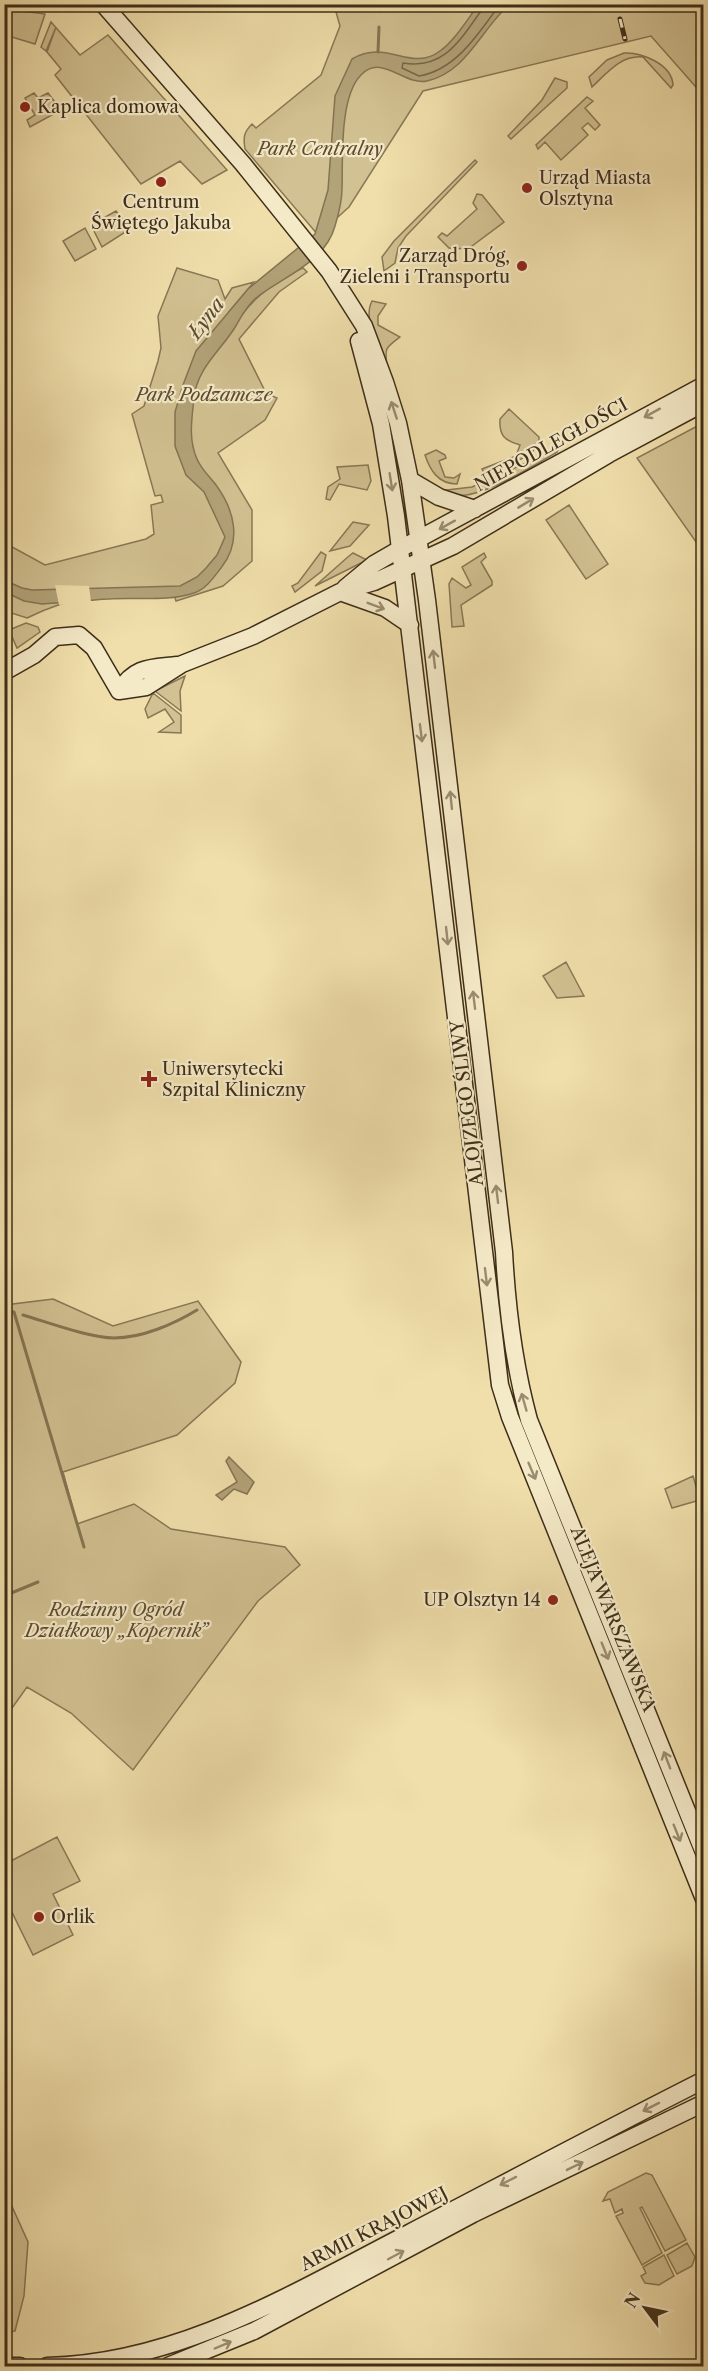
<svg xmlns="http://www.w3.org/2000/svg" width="708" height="2371" font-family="'Libre Caslon Text',serif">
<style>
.green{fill:#d2c192;stroke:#887856;stroke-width:1.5}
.water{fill:#b3a379;stroke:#847453;stroke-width:1.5}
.pier{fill:#f0dfab}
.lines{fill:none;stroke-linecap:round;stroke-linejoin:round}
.shore{stroke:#786849;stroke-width:1.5}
.stream{stroke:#847453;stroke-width:3}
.secondary-casing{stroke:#3e2e19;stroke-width:19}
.secondary{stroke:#f5eac8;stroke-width:16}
.rail-casing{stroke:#3e2e19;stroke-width:5}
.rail{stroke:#f5eac8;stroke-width:3;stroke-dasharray:9;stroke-linecap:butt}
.oneway{stroke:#9a8c70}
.poi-dot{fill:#8f2418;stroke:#f5eac8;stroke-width:2}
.labels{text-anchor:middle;stroke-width:4.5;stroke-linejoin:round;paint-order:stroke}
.poi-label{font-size:18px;fill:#3e2e19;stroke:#f5eac8;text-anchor:start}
.park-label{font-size:18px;font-style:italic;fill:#5c4b31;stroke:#f5eac8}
.street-label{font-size:18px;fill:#3e2e19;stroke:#f5eac8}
.water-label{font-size:20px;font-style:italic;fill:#5b4b31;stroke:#f5eac8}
</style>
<rect width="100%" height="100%" fill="#f0dfab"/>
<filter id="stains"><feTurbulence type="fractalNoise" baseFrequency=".00333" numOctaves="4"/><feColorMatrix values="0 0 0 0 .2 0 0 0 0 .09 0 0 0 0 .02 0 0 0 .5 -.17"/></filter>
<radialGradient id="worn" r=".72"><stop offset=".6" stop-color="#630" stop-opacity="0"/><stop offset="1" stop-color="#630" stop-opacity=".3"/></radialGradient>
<path class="green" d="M 334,5 L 703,5 L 703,95 L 651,36 L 423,91 L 349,207 L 318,235 L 245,149 C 243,137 244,132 252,124 L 256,128 L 321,75 L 340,26 Z
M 4,10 L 9,14 L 15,10 L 45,14 L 35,44 L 5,35 Z
M 51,22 L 80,55 L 108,35 L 227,170 L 202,184 L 180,161 L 141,184 L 55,75 L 61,69 L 47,52 L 56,27 L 46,51 L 41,47 Z
M 624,53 C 641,52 672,64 673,85 L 671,88 L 643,57 C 621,55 608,72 592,87 L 589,77 L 607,60 Z
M 555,78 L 567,82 L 567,88 L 511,139 L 508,136 L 542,100 Z
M 34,93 L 38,98 L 48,93 L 61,110 L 30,127 L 27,120 L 35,115 L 25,98 Z
M 587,97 L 593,101 L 585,108 L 600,125 L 595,130 L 588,123 L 582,128 L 588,135 L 561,160 L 545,142 L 538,149 L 536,145 Z
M 475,160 L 477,162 L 406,236 L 398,248 L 395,263 L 384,271 L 382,257 L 394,241 Z
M 477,194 L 482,195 L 504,222 L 468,249 L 449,248 L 438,237 L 442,233 L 447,236 L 477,209 L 473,203 Z
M 116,211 L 130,229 L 102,247 L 91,225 Z
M 85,228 L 96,249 L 75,261 L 63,241 Z
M 177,268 L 218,280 L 225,299 L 232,288 L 254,282 L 229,312 L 241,316 C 256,295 280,278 303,268 L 307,272 L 279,292 L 239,339 L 266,393 L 277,398 L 265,420 L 218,453 L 252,510 L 252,561 L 223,586 L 176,601 L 172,587 C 118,589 76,594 27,618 L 5,611 L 5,543 L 45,565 L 146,539 L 154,534 L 151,505 L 163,502 L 161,495 L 155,496 L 132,414 L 144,406 L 158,361 L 161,348 L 158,316 Z
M 372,301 L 386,304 L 378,316 L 378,325 L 400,337 C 384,349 385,348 387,367 C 380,349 362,320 372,301 Z
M 509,409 L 539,437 L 539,443 L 530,455 L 485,475 L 482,469 L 516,456 L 520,445 C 504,440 499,436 500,419 Z
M 703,423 L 704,547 L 701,549 L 637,458 Z
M 559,448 L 557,452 C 535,465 491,492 466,495 C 456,496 448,494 438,491 L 472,487 Z
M 436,450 L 445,455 L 446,458 L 439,461 L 445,477 L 454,478 L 460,474 L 457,484 C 438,484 430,470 425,455 Z
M 368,465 L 371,481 L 367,490 L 339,484 L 330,500 L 326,499 L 328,487 L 340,479 L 337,467 Z
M 569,505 L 608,564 L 586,579 L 546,520 Z
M 353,522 L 369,525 L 350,546 L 330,551 Z
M 321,552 L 326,555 L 322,571 L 295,592 L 292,586 L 298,583 Z
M 353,553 L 367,560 L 315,586 L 349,556 Z
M 484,553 L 486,557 L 481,562 L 492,581 L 492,585 L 461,605 L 464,626 L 452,627 L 449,584 L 452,578 L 466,588 L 471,585 L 462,567 Z
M 26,623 L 38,627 L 40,632 L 17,648 L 9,630 Z
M 185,676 L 180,691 L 181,711 L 155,691 Z
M 153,693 L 181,715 L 181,733 L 159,732 L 174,722 L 165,709 L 148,718 L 145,709 Z
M 566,962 L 584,996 L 557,998 L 543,976 Z
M 53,1299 L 113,1326 L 198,1301 L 241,1362 L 235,1383 L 177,1435 L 63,1472 L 77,1524 L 134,1504 L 171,1529 L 285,1547 L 300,1565 L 258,1601 L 133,1770 L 71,1713 L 27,1687 L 5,1718 L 5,1305 Z
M 693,1476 L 700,1500 L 672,1508 L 665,1489 Z
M 57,1837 L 80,1881 L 53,1894 L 73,1935 L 33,1955 L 5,1898 L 5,1864 Z
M 646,2173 L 652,2175 L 686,2240 L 665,2251 L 642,2207 L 640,2208 L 662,2253 L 642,2265 L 616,2216 L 623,2213 L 622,2209 L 615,2213 L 610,2199 L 603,2201 L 608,2192 Z
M 5,2191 L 28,2242 L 24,2296 L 15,2331 L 5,2332 Z
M 687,2243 L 695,2257 L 692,2266 L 677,2274 L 667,2255 Z
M 664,2255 L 674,2276 L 659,2285 L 645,2283 L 641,2276 L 646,2273 L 643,2267 Z"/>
<path class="water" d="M 478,5 L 509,5 C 481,29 467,72 427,81 C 404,86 382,53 361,75 C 339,97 343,160 342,189 C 342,201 338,216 335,226 C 325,263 282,277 256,298 C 245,307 241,318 234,329 C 219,352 197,369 194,398 C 192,418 188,439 197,459 C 201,469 210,477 216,485 C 235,511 242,542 221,568 C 214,577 206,589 194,593 C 168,602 135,597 109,599 C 86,600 64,603 42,604 L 24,601 L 5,592 L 4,580 L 22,588 L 32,590 L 180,586 L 197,577 L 206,568 L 217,555 L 225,537 L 204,492 L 186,475 L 175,446 L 175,412 L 183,385 L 196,351 L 248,289 L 315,234 L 328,190 L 335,96 L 352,59 C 387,38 411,73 440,51 C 455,40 467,20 478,5 Z
M 229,1457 L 254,1482 L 247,1494 L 234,1489 L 222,1500 L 216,1495 L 237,1482 L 226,1461 Z"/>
<path class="pier" d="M 55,585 L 89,586 L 91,602 L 59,605 Z"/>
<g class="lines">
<path class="shore" d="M 483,4 L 481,11 C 460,40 444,70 403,63 L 402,68 L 419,76 C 456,70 479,33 500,4"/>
<path class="stream" d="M 380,11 L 383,4
M 378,52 L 379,27
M 4,1312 L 14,1312 L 84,1547
M 23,1315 C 47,1322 90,1338 114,1338 C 142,1338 174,1324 197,1310
M 4,1596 L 38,1582"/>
<defs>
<path id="secondary" d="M 103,4 L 243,164 L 329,271 L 364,326 L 385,382 L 398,423 L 410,480 L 427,600 L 504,1252 C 507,1309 514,1365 529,1420 L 704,1853
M 359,341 L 381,424 L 396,516 L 500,1385 L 510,1417 L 704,1899
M 410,480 L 439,497 L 475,509
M 345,588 L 374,564 L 400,549 L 704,385
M 340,592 L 385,608 L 410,625
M 79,635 L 94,648 L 119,691
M 4,672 L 34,655 L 55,637 L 79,635
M 119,691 L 146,687 L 182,664 L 253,636 L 340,592 L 374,582 L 453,546 L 609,454 L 704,403
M 119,691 C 135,666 150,668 177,665
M 4,2366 L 20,2366
M 47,2366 C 180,2363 294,2292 409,2233 C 507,2182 605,2130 704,2080
M 168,2366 L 254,2331 L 473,2214 L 704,2103"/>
</defs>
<use href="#secondary" class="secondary-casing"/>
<use href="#secondary" class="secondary"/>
<defs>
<path id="rail" d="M 620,19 L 625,39"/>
</defs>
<use href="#rail" class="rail-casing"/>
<use href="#rail" class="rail"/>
</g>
<defs><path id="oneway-shaft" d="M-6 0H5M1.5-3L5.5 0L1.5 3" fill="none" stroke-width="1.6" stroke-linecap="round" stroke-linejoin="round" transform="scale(1.5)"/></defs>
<g class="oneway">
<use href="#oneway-shaft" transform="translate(394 410) rotate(-108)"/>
<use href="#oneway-shaft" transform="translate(652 413) rotate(151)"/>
<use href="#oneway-shaft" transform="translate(391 482) rotate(81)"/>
<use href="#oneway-shaft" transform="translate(526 503) rotate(-31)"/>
<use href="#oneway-shaft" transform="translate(447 525) rotate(151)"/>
<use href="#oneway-shaft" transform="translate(376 606) rotate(21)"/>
<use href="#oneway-shaft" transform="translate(434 659) rotate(-97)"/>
<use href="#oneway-shaft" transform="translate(421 733) rotate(83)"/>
<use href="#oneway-shaft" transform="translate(451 800) rotate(-96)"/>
<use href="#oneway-shaft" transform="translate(447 936) rotate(84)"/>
<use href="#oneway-shaft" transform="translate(474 1000) rotate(-97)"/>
<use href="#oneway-shaft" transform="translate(497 1194) rotate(-97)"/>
<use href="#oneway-shaft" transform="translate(486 1277) rotate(83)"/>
<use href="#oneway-shaft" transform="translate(524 1402) rotate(-106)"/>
<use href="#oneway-shaft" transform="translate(532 1471) rotate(67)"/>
<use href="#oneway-shaft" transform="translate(605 1651) rotate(68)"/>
<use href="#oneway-shaft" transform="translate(667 1760) rotate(-111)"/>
<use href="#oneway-shaft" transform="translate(677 1833) rotate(68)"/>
<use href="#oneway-shaft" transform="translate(651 2107) rotate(153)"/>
<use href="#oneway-shaft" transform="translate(575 2166) rotate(-26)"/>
<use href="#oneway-shaft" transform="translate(508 2181) rotate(153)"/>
<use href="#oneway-shaft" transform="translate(396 2255) rotate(-28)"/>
<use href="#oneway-shaft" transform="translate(223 2345) rotate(-23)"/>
</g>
<g class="poi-dot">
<circle cx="25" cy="107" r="6"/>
<circle cx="161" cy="182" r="6"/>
<circle cx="527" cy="188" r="6"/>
<circle cx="522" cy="266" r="6"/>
<path d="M146 1070h6v6h6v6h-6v6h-6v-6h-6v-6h6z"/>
<circle cx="553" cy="1600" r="6"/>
<circle cx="39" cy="1917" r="6"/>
</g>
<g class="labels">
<g class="poi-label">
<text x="37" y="113">Kaplica domowa</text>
<text x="539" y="184">Urząd Miasta<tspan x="539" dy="21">Olsztyna</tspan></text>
<text x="161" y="208" text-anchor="middle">Centrum<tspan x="161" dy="21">Świętego Jakuba</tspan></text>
<text x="510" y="262" text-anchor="end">Zarząd Dróg,<tspan x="510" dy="21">Zieleni i Transportu</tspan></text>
<text x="162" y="1075">Uniwersytecki<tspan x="162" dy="21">Szpital Kliniczny</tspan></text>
<text x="541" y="1606" text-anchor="end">UP Olsztyn 14</text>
<text x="51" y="1923">Orlik</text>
</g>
<g class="park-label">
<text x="320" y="155">Park Centralny</text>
<text x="204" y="401">Park Podzamcze</text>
<text x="116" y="1616">Rodzinny Ogród<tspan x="116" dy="21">Działkowy „Kopernik”</tspan></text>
</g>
<g class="street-label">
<text transform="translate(551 445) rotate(-29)" y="6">NIEPODLEGŁOŚCI</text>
<text transform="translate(467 1103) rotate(-97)" y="6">ALOJZEGO ŚLIWY</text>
<text transform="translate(613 1619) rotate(68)" y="6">ALEJA WARSZAWSKA</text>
<text transform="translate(374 2229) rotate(-27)" y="6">ARMII KRAJOWEJ</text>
</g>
<g class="water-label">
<text transform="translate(206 318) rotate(-53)" y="7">Łyna</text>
</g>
</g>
<rect width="708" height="2371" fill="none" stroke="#f0dfab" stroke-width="24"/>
<rect x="6" y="6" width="696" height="2359" fill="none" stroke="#3e2e19" stroke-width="3"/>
<rect x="12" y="12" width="684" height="2347" fill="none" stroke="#3e2e19" stroke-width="1.5"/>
<g transform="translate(645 2308) rotate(302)" stroke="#f5eac8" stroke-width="4.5" paint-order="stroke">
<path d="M0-4.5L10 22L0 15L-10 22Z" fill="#3e2e19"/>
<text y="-9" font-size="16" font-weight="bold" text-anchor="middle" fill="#3e2e19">N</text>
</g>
<rect width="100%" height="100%" filter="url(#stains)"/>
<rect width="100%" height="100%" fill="url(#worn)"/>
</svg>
